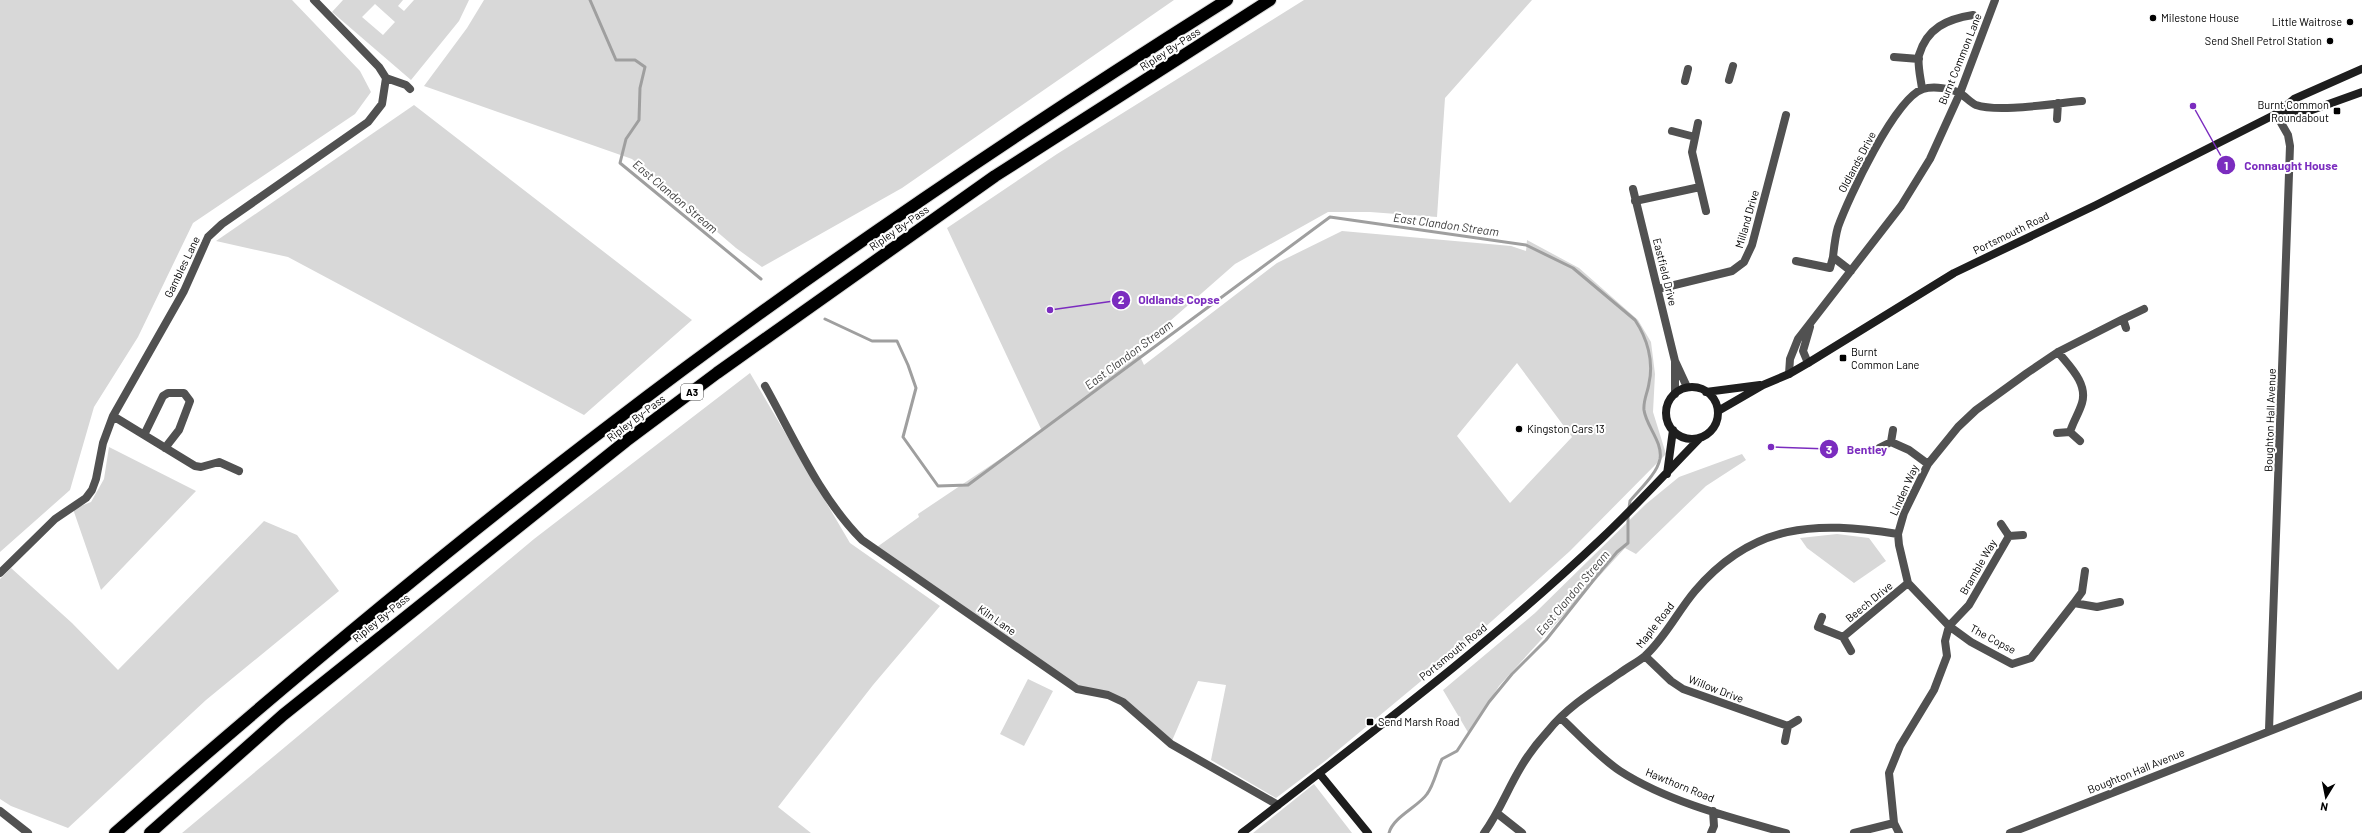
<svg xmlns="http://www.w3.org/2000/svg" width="2362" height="833" font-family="Barlow,sans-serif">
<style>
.green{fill:#d8d8d8;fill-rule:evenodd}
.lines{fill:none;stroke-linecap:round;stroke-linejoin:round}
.stream{stroke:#9f9f9f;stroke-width:3}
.highway-casing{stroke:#dbdbdb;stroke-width:14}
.street{stroke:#515151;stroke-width:8}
.secondary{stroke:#1e1e1e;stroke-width:8}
.highway{stroke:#000;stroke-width:12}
.poi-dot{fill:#000;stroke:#fff;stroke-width:1.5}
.labels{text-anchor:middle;stroke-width:4;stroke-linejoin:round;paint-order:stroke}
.shield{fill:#fff;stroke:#4c4c4c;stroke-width:1}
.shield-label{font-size:10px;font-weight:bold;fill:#000}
.poi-label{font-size:11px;fill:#000;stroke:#fff;text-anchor:start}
.street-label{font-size:11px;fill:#000;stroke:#fff}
.water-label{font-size:12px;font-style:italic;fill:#404040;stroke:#fff}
.leader{fill:none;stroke:#7b2cbf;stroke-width:1.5}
.callout-dot{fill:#7b2cbf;stroke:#fff;stroke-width:1.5}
.mark-label{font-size:12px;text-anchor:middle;font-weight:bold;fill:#fff}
.callout-label{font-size:12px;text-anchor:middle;font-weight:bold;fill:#7b2cbf;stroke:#fff;stroke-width:4;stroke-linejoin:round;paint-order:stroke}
</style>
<rect width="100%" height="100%" fill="#fff"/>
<path class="green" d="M 0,0 L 292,0 L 360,71 L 371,92 L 355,114 L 193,223 L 138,337 L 94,407 L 70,490 L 0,552 Z
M 343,0 L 403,0 L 398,6 L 404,11 L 414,0 L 469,0 L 459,21 L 411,80 L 332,12 ZM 375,4 L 395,22 L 383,35 L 362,17 Z
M 484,0 L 1174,0 L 902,188 L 762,267 L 736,248 L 632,159 L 424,86 L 467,28 Z
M 1304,0 L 1532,0 L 1445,98 L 1437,217 L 1370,212 L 1328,212 L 1235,264 L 1137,350 L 1144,365 L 1277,263 L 1342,231 L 1511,246 L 1526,251 L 1527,240 L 1579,268 L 1638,320 L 1651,342 L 1655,374 L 1653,412 L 1666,454 L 1570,551 L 1474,637 L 1325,761 L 1276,798 L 1211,760 L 1226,685 L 1198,681 L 1171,743 L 1123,701 L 1078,688 L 877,547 L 919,517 L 918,514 L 1042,431 L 947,228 L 1057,154 ZM 1517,363 L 1572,437 L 1510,503 L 1457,436 Z
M 414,105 L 692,320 L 584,415 L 288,257 L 216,241 Z
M 750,373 L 850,543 L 940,606 L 873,685 L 778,807 L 811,833 L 182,833 L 534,539 Z
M 109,447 L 196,491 L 101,590 L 73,509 L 91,502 L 104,479 Z
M 1742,454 L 1746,460 L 1706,486 L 1636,554 L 1625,548 L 1499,686 L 1469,734 L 1443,690 L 1535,613 L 1646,504 L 1679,477 Z
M 264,521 L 297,535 L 339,591 L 206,700 L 68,828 L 11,806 L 0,799 L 0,579 L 11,568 L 72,623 L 118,670 Z
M 1837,534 L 1869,538 L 1886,561 L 1854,583 L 1807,548 L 1800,538 Z
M 1028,679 L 1053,691 L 1024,746 L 1000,734 Z
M 1314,784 L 1352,833 L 1253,833 Z"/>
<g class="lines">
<path class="stream" d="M 590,0 L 616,60 L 635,60 L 645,67 L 640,88 L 639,120 L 626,139 L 620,163 L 761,279
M 825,319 L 872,341 L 897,341 L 908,365 L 916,388 L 903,437 L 938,486 L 968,485 L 1330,217 L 1526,245 L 1573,268 L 1635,320 C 1647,338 1654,361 1649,383 C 1648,392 1643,400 1644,410 C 1646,426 1663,442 1660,459 C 1657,474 1639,490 1630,501 L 1629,508
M 1389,833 C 1393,817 1418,807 1427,794 C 1434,785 1437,769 1442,759 L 1457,751 L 1489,702 L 1512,674 L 1546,640 L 1596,577 L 1617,552 L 1628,543 L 1628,515"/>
<defs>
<path id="highway" d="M 115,833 C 276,692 440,554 611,424 C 809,272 1016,133 1227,0
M 150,833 L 283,715 L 626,441 L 717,373 L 995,176 L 1270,0"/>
</defs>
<use href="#highway" class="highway-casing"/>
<path class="street" d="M 1894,57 L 1919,59
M 386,78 L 406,85 L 410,89
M 1729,80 L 1733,66
M 1685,81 L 1688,69
M 1922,89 C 1921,79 1917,65 1919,55 C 1927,28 1947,19 1973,15
M 2057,119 L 2058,103
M 1698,123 L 1692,152 L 1706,211
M 1672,131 L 1695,137
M 1633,189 L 1675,361 L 1687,387
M 1635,201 L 1700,187
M 1796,261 L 1830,268 L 1833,257
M 1851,271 L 1833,257 C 1834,248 1835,237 1838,227 C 1848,199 1895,98 1923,89 C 1933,86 1952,88 1961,94 C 1966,97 1971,103 1976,105 C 1999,113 2056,103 2082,101
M 1658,289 L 1732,271 L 1744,262 L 1752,245 L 1786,115
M 2123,319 L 2144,309
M 2058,352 C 2069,366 2088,383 2082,403 C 2079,413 2073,422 2070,432
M 1808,363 L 1803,351 L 1810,327
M 1789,374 L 1790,359 L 1798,339 L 1901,206 L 1930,159 L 1960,93 L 1995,0
M 765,386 C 794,438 820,498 862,540 L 1077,689 L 1108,695 L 1123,702 L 1171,744 L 1278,805
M 1675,394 L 1675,362
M 113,416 L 195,466 L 201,467 L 219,462 L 239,471
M 2057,433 L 2070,432 L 2080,441
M 144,435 L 163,396 L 168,393 L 184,393 L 190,401 L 179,430 L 165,448
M 1891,442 L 1909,450 L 1928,464
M 1879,448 L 1891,442 L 1893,430
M 2001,524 L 2009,536 L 2023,535
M 2009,536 L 1969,605 L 1949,626 L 1971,642 L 2012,664 L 2031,658 L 2074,603 L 2097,607 L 2120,602
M 0,573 L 55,519 L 86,498 L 92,490 L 96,479 L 103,443 L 113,416 L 184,291 L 208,237 L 222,224 L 368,122 L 382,104 L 386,78 L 379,67 L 314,0
M 2074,603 L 2082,592 L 2085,571
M 1822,617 L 1818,627 L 1843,637 L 1851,651
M 1843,637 L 1908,583
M 1645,656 L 1671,681 L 1683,689 L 1788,726 L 1798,720
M 1561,718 C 1580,736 1599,757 1620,771 C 1668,802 1732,818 1786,833
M 2269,730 L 2290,146 L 2288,135 L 2276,114
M 1785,741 L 1788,726
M 0,811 L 28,833
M 1498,814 L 1522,833
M 1484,833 C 1500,811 1507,790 1521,767 C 1528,755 1538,742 1548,731 C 1567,707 1595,690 1620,673 C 1628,667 1638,662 1645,656 C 1665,638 1678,611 1695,591 C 1753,523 1815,521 1898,534
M 1711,833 L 1714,826 L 1713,811
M 1854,833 L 1894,823
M 1899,833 L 1894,823 L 1889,773 L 1900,746 L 1934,690 L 1947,656 L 1945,641 L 1949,626 L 1908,583 L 1899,545 L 1898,534 L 1904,513 L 1928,464 L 1958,427 L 1976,410 L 2027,373 L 2058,352 L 2123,319 L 2126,328
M 2010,833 L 2362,695"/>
<path class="secondary" d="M 2276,114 L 2298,115 L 2362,92
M1666 413a26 26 0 1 1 52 0a26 26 0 1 1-52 0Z
M 1706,392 L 1760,385
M 1718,411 L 1763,385 L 1789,374 L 1808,363 L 1954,273 L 2096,205 L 2276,114 L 2294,99 L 2362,69
M 1667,474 L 1673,430
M 1319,773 L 1368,833
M 1242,833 C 1364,738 1489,645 1601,539 C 1635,507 1666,473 1699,439"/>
<use href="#highway" class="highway"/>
</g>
<g class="poi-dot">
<circle cx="2153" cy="18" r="4"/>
<circle cx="2350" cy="22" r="4"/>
<circle cx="2330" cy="41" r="4"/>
<rect x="2333" y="107" width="8" height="8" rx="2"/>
<rect x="1839" y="354" width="8" height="8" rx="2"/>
<circle cx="1519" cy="429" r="4"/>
<rect x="1366" y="718" width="8" height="8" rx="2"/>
</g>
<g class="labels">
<rect class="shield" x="681" y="384" width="22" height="16" rx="3"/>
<g class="shield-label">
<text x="692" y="396">A3</text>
</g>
<g class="poi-label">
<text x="2161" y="22">Milestone House</text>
<text x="2342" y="26" text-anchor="end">Little Waitrose</text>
<text x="2322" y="45" text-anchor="end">Send Shell Petrol Station</text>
<text x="2329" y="109" text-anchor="end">Burnt Common<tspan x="2329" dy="13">Roundabout</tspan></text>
<text x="1851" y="356">Burnt<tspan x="1851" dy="13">Common Lane</tspan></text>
<text x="1527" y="433">Kingston Cars 13</text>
<text x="1378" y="726">Send Marsh Road</text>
</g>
<g class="street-label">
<text transform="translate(1170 49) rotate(-33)" y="4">Ripley By-Pass</text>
<text transform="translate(1960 59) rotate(-68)" y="4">Burnt Common Lane</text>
<text transform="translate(1857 162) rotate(-62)" y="4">Oldlands Drive</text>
<text transform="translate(1747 219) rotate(-74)" y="4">Milland Drive</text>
<text transform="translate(899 228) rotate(-35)" y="4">Ripley By-Pass</text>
<text transform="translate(2011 233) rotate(-26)" y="4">Portsmouth Road</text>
<text transform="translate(182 267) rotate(-64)" y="4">Gambles Lane</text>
<text transform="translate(1665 272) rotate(76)" y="4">Eastfield Drive</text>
<text transform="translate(636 418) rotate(-37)" y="4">Ripley By-Pass</text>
<text transform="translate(2270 420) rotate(-88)" y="4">Boughton Hall Avenue</text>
<text transform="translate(1904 490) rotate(-66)" y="4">Linden Way</text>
<text transform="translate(1978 567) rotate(-60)" y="4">Bramble Way</text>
<text transform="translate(1869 602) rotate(-39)" y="4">Beech Drive</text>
<text transform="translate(381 618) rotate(-39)" y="4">Ripley By-Pass</text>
<text transform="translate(997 620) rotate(35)" y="4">Kiln Lane</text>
<text transform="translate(1655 625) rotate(-52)" y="4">Maple Road</text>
<text transform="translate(1993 639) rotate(28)" y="4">The Copse</text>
<text transform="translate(1453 652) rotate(-39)" y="4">Portsmouth Road</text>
<text transform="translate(1716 689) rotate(21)" y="4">Willow Drive</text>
<text transform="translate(2136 771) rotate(-22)" y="4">Boughton Hall Avenue</text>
<text transform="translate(1680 785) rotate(22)" y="4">Hawthorn Road</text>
</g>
<g class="water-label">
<text transform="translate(675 197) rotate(40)" y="4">East Clandon Stream</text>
<text transform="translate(1446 225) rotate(8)" y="4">East Clandon Stream</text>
<text transform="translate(1129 355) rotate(-37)" y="4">East Clandon Stream</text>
<text transform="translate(1573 593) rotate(-50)" y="4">East Clandon Stream</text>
</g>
</g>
<path class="leader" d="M2193 106L2226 165M1050 310L1121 300M1771 447L1829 449"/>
<g class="callout-dot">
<circle cx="2193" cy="106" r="4"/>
<circle cx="1050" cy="310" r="4"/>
<circle cx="1771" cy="447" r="4"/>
<circle cx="2226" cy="165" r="10"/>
<circle cx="1121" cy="300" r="10"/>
<circle cx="1829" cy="449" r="10"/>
</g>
<g class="mark-label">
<text x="2226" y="170">1</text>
<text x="1121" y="304">2</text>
<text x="1829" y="454">3</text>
</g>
<g class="callout-label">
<text x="2291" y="170">Connaught House</text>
<text x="1179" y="304">Oldlands Copse</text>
<text x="1867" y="454">Bentley</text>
</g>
<g transform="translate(2326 797) rotate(190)" stroke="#ffffff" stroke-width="3" paint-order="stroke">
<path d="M0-3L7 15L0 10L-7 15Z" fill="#000000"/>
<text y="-6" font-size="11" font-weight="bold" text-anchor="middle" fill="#000000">N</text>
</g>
</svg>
